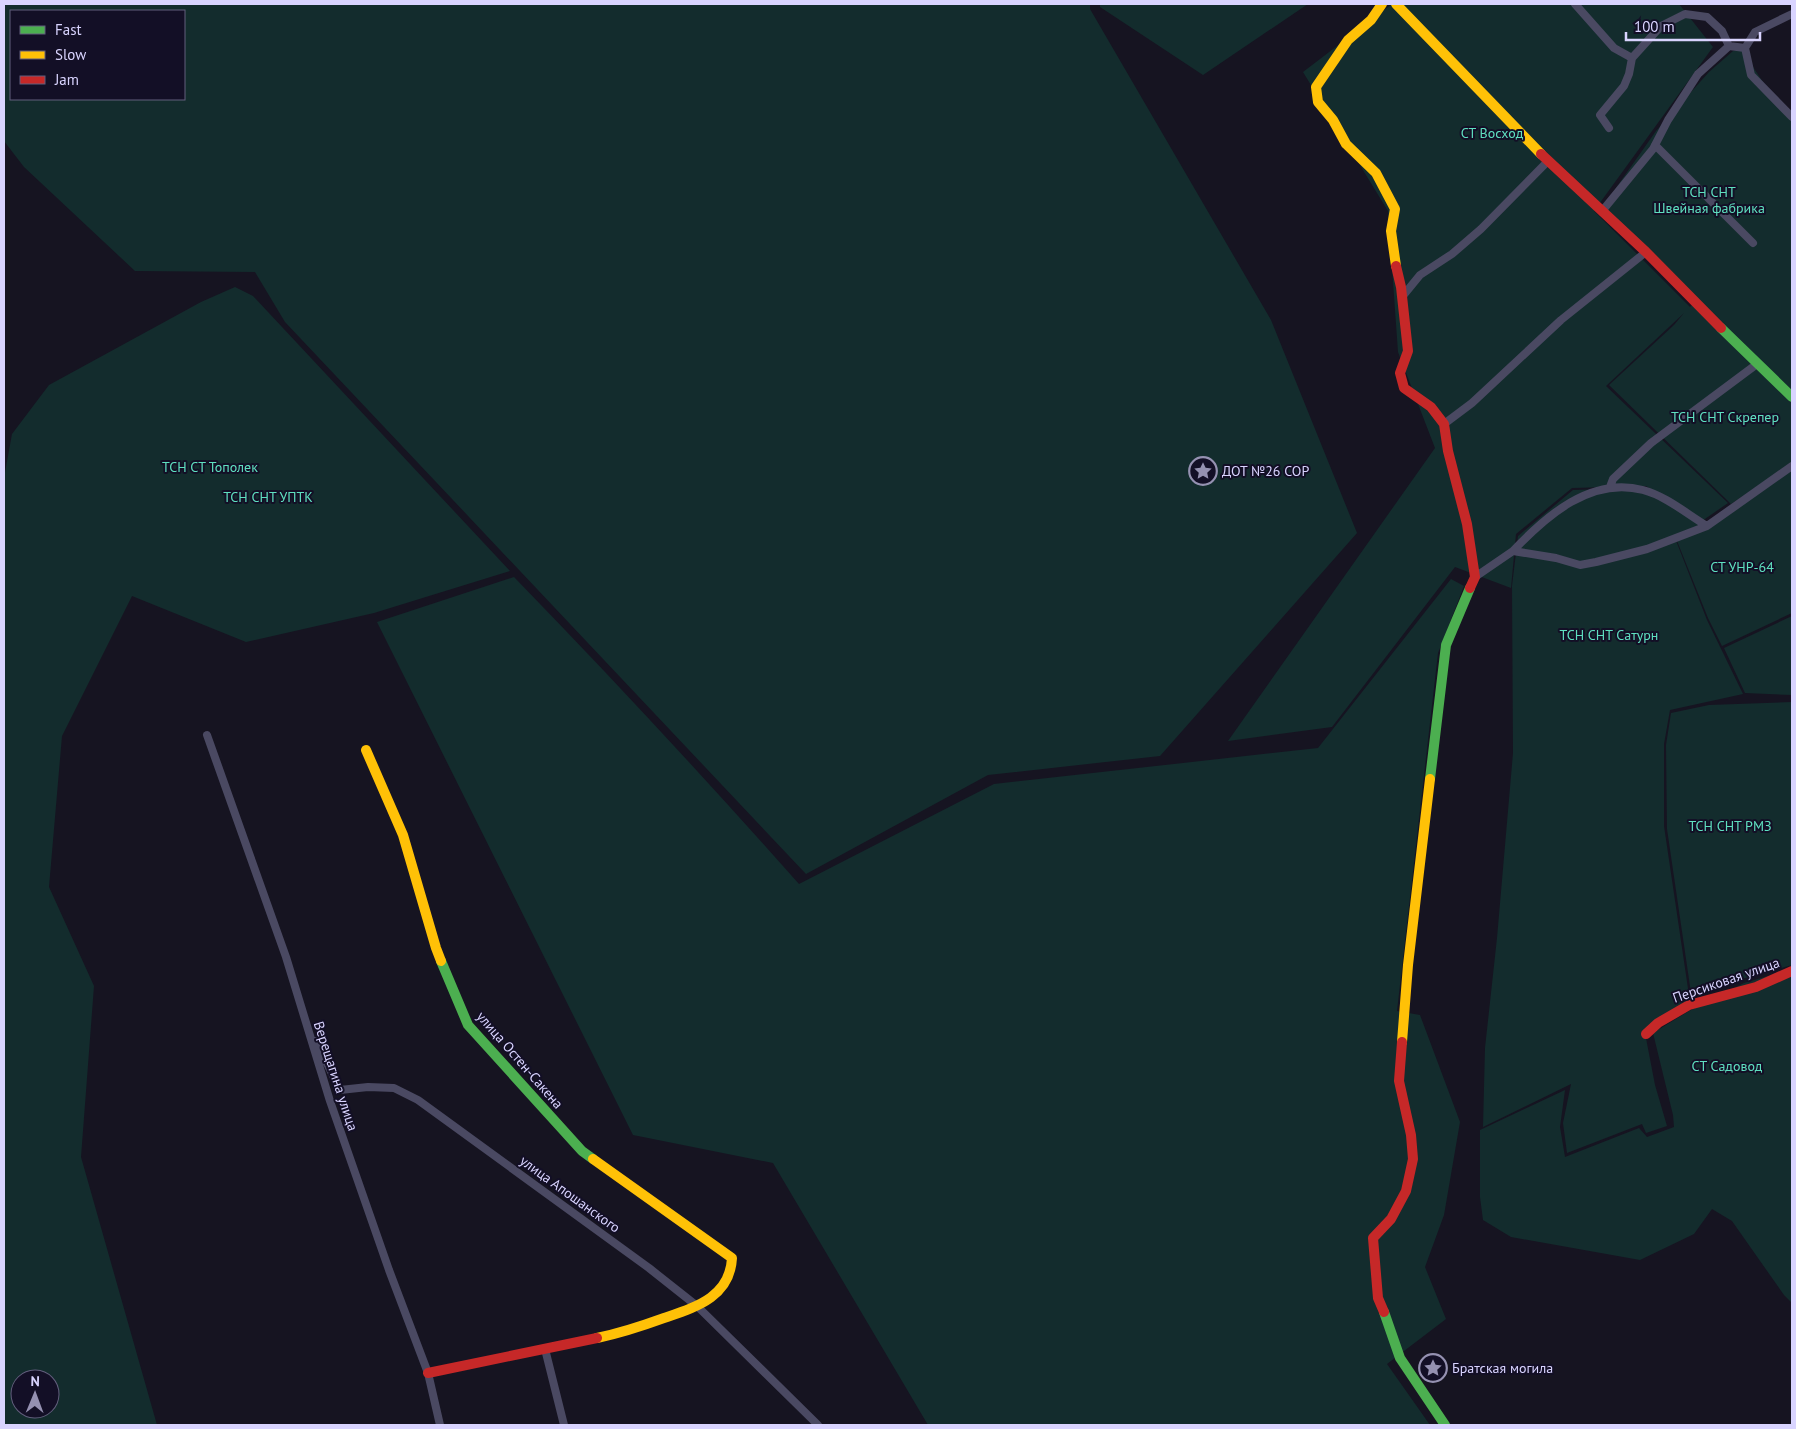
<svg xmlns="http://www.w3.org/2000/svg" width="1796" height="1429" font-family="'PT Sans',sans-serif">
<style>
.green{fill:#132c2d;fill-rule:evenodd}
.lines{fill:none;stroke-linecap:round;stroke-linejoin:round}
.street{stroke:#4a4962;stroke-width:8}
.fast{stroke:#4caf50;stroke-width:10}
.slow{stroke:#ffc107;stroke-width:10}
.jam{stroke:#c62828;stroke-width:10}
.labels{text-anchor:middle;stroke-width:4;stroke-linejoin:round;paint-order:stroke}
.park-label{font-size:14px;fill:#5fe0c0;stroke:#130f26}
.poi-label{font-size:14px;fill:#d9d4ff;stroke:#130f26;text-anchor:start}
.street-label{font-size:14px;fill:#d9d4ff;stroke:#130f26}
</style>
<rect width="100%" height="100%" fill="#161421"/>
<path class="green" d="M 4,4 L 1090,4 L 1090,9 L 1271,320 L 1357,533 L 1160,756 L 988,775 L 806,874 L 285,322 L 255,272 L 135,271 L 24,167 L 4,141 ZM 11,11 L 184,11 L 184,99 L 11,99 Z
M 1100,4 L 1308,4 L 1203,75 L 1100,7 Z
M 1392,4 L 1679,4 L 1713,47 L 1594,211 L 1690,307 L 1694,303 L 1792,400 L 1792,463 L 1731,504 L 1609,385 L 1674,325 L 1684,313 L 1606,386 L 1728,503 L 1702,521 L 1646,486 L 1572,488 L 1516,534 L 1511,588 L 1455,567 L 1332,727 L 1228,741 L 1435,448 L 1398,352 L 1388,211 L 1303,72 Z
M 1742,50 L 1776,102 L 1792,121 L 1792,393 L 1599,212 L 1656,131 L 1709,72 L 1733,51 Z
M 235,287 L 253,296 L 510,571 L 374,613 L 246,642 L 132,596 L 62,736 L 49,887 L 94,986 L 81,1157 L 157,1425 L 4,1425 L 4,478 L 12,434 L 49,385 L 201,302 ZM 20,1379 L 50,1379 L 50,1409 L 20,1409 Z
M 1792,469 L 1792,613 L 1722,646 L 1708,618 L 1677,541 Z
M 1645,488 L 1702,525 L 1675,538 L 1707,620 L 1743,694 L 1670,710 L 1664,744 L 1664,826 L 1690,1002 L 1645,1033 L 1655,1085 L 1667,1126 L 1646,1133 L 1642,1124 L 1567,1153 L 1563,1123 L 1571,1084 L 1483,1127 L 1485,1048 L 1497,938 L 1513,753 L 1512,586 L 1518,536 L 1573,490 Z
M 514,577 C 611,677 706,779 799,884 L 994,784 L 1318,748 L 1451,579 L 1464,586 L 1438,653 L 1397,1011 L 1420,1015 L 1460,1122 L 1444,1215 L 1425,1267 L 1446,1319 L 1387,1364 L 1430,1425 L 928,1425 L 773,1163 L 633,1135 L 377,622 Z
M 1792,616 L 1792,695 L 1745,693 L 1724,648 Z
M 1792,702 L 1792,965 L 1691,993 L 1667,829 L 1666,745 L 1671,713 L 1709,705 Z
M 1792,969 L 1792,1303 L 1784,1295 L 1732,1221 L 1712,1209 L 1694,1234 L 1640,1260 L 1511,1237 L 1483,1220 L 1480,1197 L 1480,1130 L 1565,1090 L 1560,1127 L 1565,1157 L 1639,1128 L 1647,1137 L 1674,1127 L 1673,1115 L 1653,1033 L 1689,1011 L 1744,983 Z"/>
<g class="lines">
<path class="street" d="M 1575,4 L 1614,48 L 1632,58
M 1792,14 L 1755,32 L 1745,48 L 1751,75 L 1792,117
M 1609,128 L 1600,115 L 1624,86 L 1629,74 L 1632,58 L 1661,26 L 1685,14 L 1707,17 L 1722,31 L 1729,46
M 1655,145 L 1753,243
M 1603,210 L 1653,149 L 1668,120 L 1698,74 L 1729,46 L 1745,48
M 1402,297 L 1420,275 L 1452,254 L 1481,229 L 1548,161
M 1444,424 L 1472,403 L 1561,320 L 1646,252
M 1610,487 L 1613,479 L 1651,443 L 1757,364
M 1513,551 C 1546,516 1591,476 1643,490 C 1666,496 1687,514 1707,526
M 1475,577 L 1513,551 L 1556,558 L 1580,565 L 1596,562 L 1647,549 L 1707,526 L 1792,466
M 207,735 L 286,957 L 330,1101 L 389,1270 L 428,1373 L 440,1425
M 316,1041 L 340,1090 L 368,1087 L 394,1088 L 418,1100 L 649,1268 L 697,1306 L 818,1425
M 545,1349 L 564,1425"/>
<path class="fast" d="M 1721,328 L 1792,397
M 1430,779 L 1446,645 L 1470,588
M 441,961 L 468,1025 L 582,1151 L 593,1159
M 1384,1312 L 1400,1358 L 1445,1425"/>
<path class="slow" d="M 1382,4 L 1371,20 L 1348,40 L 1316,87 L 1318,102 L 1333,120 L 1346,144 L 1376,173 L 1395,209 L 1391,231 L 1396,266
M 1396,4 L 1541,154
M 366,750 L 403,835 L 436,948 L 441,961
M 1402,1042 L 1408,965 L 1430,779
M 593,1159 L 732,1258 C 730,1297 696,1307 664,1318 C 642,1326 621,1333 597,1338"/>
<path class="jam" d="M 1541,154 L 1646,252 L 1721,328
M 1396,266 L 1401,287 L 1408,351 L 1400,373 L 1404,388 L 1431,407 L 1444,424 L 1448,451 L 1467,524 L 1475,577 L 1470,588
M 1646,1034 L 1658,1023 L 1689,1005 L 1756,987 L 1792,971
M 1384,1312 L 1378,1298 L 1373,1238 L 1391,1219 L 1406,1191 L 1413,1159 L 1411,1135 L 1399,1081 L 1402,1042
M 428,1373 L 597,1338"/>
</g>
<defs>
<symbol id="sight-ring" viewBox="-11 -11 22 22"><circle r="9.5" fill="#130f26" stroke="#9591b1" stroke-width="1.5"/><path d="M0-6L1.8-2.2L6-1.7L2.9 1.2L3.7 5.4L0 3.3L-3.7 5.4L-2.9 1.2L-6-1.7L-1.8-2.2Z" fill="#9591b1"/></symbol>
</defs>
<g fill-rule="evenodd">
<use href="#sight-ring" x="1187" y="455" width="32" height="32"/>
<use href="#sight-ring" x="1417" y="1352" width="32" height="32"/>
</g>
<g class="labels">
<g class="park-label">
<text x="1492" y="138">СТ Восход</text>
<text x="1709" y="197">ТСН СНТ<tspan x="1709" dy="16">Швейная фабрика</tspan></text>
<text x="1725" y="422">ТСН СНТ Скрепер</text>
<text x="210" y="472">ТСН СТ Тополек</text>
<text x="268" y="502">ТСН СНТ УПТК</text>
<text x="1742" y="572">СТ УНР-64</text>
<text x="1609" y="640">ТСН СНТ Сатурн</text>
<text x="1730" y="831">ТСН СНТ РМЗ</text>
<text x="1727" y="1071">СТ Садовод</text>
</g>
<g class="poi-label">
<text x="1222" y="476">ДОТ №26 СОР</text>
<text x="1452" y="1373">Братская могила</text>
</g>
<g class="street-label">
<text transform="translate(1726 980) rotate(-19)" y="5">Персиковая улица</text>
<text transform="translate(520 1060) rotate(49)" y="5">улица Остен-Сакена</text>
<text transform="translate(336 1076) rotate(72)" y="5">Верещагина улица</text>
<text transform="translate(570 1194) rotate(36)" y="5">улица Апошанского</text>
</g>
</g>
<rect width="1796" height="1429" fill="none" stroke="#d9d4ff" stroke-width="10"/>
<rect x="10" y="10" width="175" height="90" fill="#130f26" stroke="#625e7d"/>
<rect x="20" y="26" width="25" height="8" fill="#4caf50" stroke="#625e7d"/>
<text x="55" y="35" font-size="15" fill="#d9d4ff">Fast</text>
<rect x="20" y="51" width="25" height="8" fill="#ffc107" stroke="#625e7d"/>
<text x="55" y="60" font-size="15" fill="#d9d4ff">Slow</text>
<rect x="20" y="76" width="25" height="8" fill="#c62828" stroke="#625e7d"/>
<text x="55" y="85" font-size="15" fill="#d9d4ff">Jam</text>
<g transform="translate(35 1394) rotate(1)"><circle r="24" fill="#130f26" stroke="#625e7d"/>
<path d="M0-4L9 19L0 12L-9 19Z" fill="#9591b1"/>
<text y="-8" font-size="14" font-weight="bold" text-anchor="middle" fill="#d9d4ff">N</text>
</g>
<path d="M1626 32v8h134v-8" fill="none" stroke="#d9d4ff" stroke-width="2.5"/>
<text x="1634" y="32" font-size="15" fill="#d9d4ff" stroke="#130f26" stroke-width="4" paint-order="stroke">100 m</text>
</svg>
